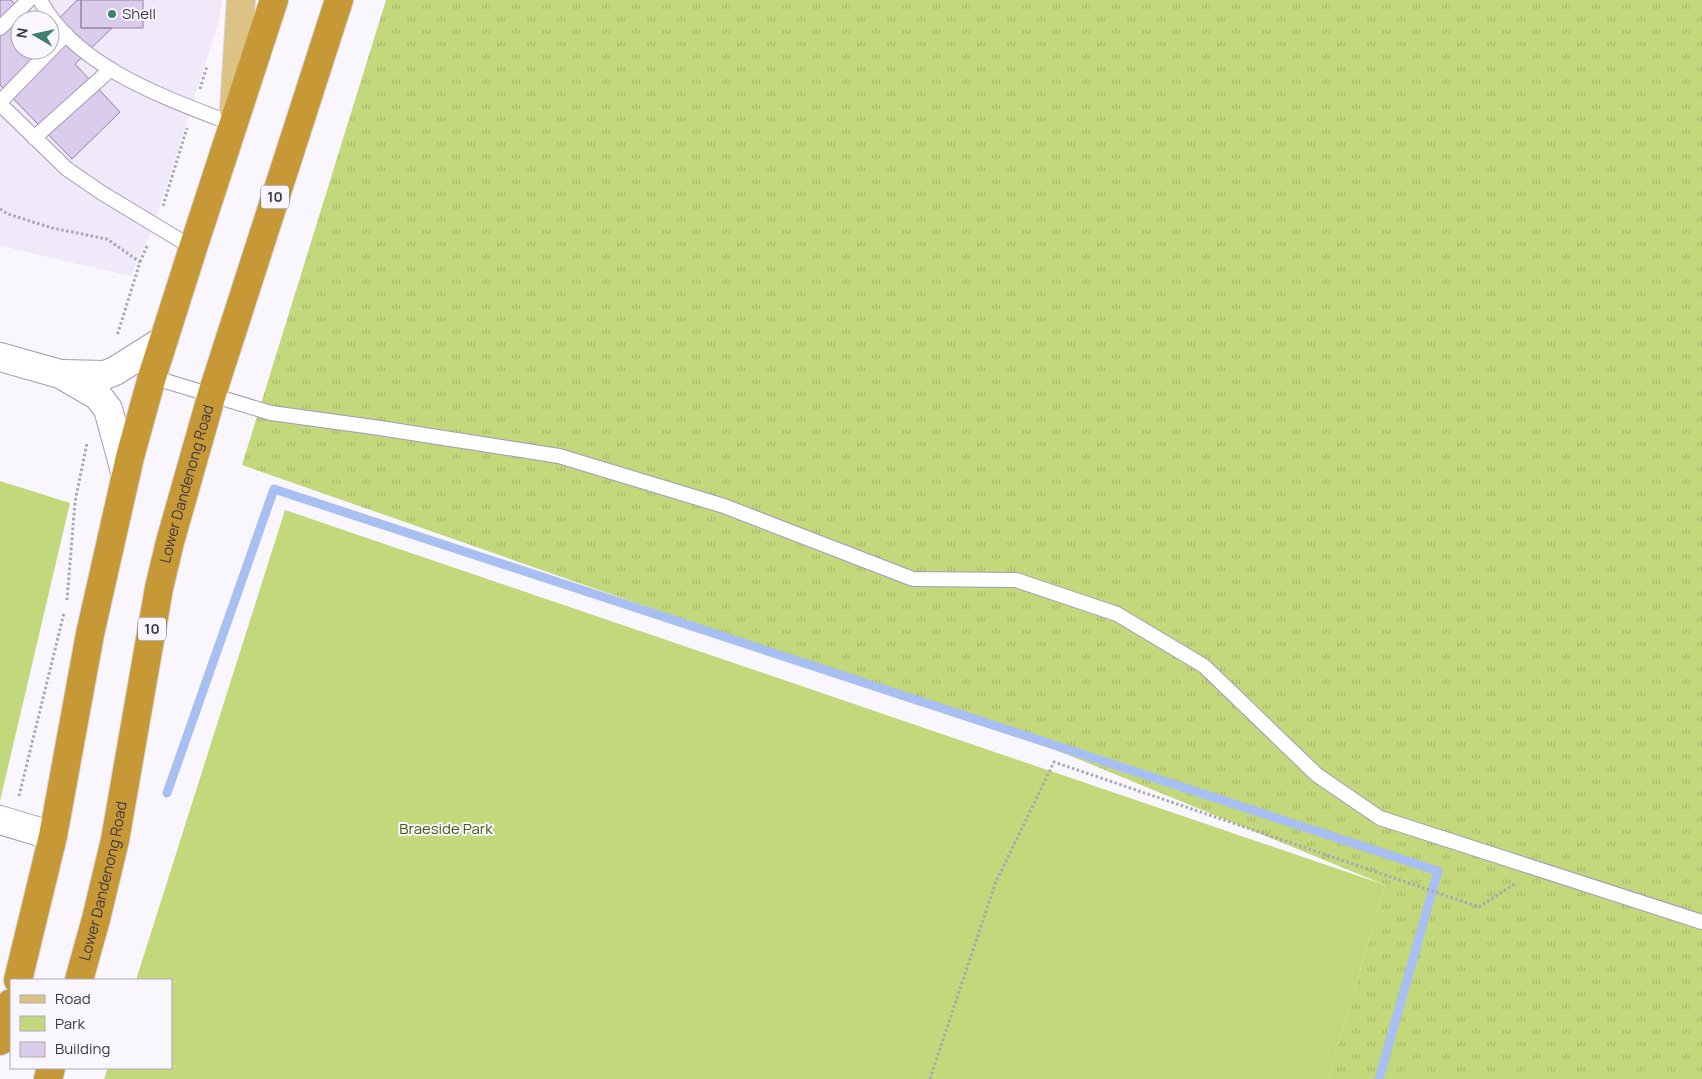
<svg xmlns="http://www.w3.org/2000/svg" width="1702" height="1079" font-family="Manrope,sans-serif">
<style>
.built{fill:#f0e9f9;fill-rule:evenodd}
.grass{fill:url(#grass-tufts)}
.park{fill:#c3d77b}
.lines{fill:none;stroke-linecap:round;stroke-linejoin:round}
.stream{stroke:#a8bff1;stroke-width:9}
.building{fill:#dbcbec;stroke:#9284a2}
.lane-casing{stroke:#a798b7;stroke-width:16}
.street-casing{stroke:#a798b7;stroke-width:30}
.primary-casing{stroke:#d4d3d6;stroke-width:30}
.highway-casing{stroke:#d4d3d6;stroke-width:30}
.path{stroke:#aba7b0;stroke-width:3;stroke-dasharray:2.5 2.5;stroke-linecap:butt}
.lane{stroke:#fff;stroke-width:14}
.street{stroke:#fff;stroke-width:28}
.primary{stroke:#ddc286;stroke-width:28}
.highway{stroke:#c79936;stroke-width:28}
.poi-dot{fill:#3f8070;stroke:#f9f6fd;stroke-width:2}
.labels{text-anchor:middle;stroke-width:4;stroke-linejoin:round;paint-order:stroke}
.shield{fill:#f9f6fd;stroke:#75707c;stroke-width:1}
.shield-label{font-size:14px;font-weight:bold;fill:#3d3744}
.poi-label{font-size:15px;fill:#3d3744;stroke:#f9f6fd;text-anchor:start}
.street-label{font-size:15px;fill:#3d3744;stroke:#f9f6fd}
.park-label{font-size:15px;fill:#4b5710;stroke:#f9f6fd}
</style>
<defs>
<pattern id="grass-tufts" width="24" height="20" patternUnits="userSpaceOnUse" patternTransform="scale(1.25)"><rect width="24" height="20" fill="#c3d77b"/><path d="M3 7l-1-3M5 7V3M7 7l1-3M15 17l-1-3M17 17v-4M19 17l1-3" fill="none" stroke="#a8b96c"/></pattern>
</defs>
<rect width="100%" height="100%" fill="#f9f6fd"/>
<path class="built" d="M 0,0 L 222,0 L 219,20 L 154,225 L 131,276 L 0,246 ZM 20,20 L 50,20 L 50,50 L 20,50 Z"/>
<path class="grass" d="M 386,0 L 1702,0 L 1702,1079 L 1328,1079 L 1385,885 L 1056,750 L 242,465 Z"/>
<path class="park" d="M 0,481 L 70,503 L 0,801 Z
M 285,510 L 1385,885 L 1328,1079 L 104,1079 L 108,1068 L 171,1068 L 171,980 L 136,980 Z"/>
<g class="lines">
<path class="stream" d="M 167,793 L 274,489 L 1438,871 L 1379,1079"/>
</g>
<path class="building" d="M 0,0 L 11,0 L 30,20 L 20,20 L 20,50 L 50,50 L 50,28 L 77,0 L 81,0 L 81,28 L 112,28 L 75,64 L 120,112 L 72,159 L 0,85 Z
M 81,0 L 143,0 L 143,28 L 81,28 Z"/>
<g class="lines">
<defs>
<path id="lane" d="M 40,0 C 75,67 166,98 233,124
M 0,28 L 29,0
M 0,102 L 66,34
M 0,104 L 67,169 L 102,193 L 193,248
M 34,138 L 111,69
M 152,377 L 271,413 L 380,428 L 559,456 L 724,506 L 913,579 L 1016,580 L 1117,614 L 1204,666 L 1317,775 L 1380,818 L 1702,922"/>
<path id="street" d="M 0,357 L 60,374 L 98,396 L 108,409 L 126,475
M 62,374 L 105,375 L 115,371 L 164,340
M 0,820 L 53,836"/>
<path id="primary" d="M 234,110 L 241,0"/>
<g id="highway">
<path d="M 18,980 L 53,836 L 90,634 L 130,457 L 152,377 L 193,248 L 274,0"/>
<path id="s1" d="M 79,980 L 96,919 L 115,840 L 159,588 L 170,542 L 212,394 L 339,0"/>
<path d="M 0,1041 L 11,1003"/>
<path d="M 48,1079 L 51,1068"/>
</g>
</defs>
<use href="#lane" class="lane-casing"/>
<use href="#street" class="street-casing"/>
<use href="#primary" class="primary-casing"/>
<use href="#highway" class="highway-casing"/>
<path class="path" d="M 200,89 L 207,66
M 163,206 L 187,128
M 0,209 L 8,214 L 52,228 L 107,239 L 140,262 L 117,336
M 140,262 L 148,244
M 67,600 L 75,502 L 87,443
M 19,796 L 64,613
M 930,1079 L 995,884 L 1054,762 L 1479,907 L 1516,883"/>
<use href="#lane" class="lane"/>
<use href="#street" class="street"/>
<use href="#primary" class="primary"/>
<use href="#highway" class="highway"/>
</g>
<circle class="poi-dot" cx="112" cy="14" r="5"/>
<g class="labels">
<g class="shield">
<rect x="261" y="185.5" width="28" height="23" rx="4"/>
<rect x="138" y="617.5" width="28" height="23" rx="4"/>
</g>
<g class="shield-label">
<text x="275" y="202">10</text>
<text x="152" y="634">10</text>
</g>
<g class="poi-label">
<text x="122" y="19">Shell</text>
</g>
<g class="street-label">
<text dy="5" stroke="none"><textPath href="#s1" startOffset="508">Lower Dandenong Road</textPath></text>
<text dy="5" stroke="none"><textPath href="#s1" startOffset="102">Lower Dandenong Road</textPath></text>
</g>
<g class="park-label">
<text x="446" y="834">Braeside Park</text>
</g>
</g>
<rect x="10" y="979" width="162" height="90" fill="#f9f6fd" stroke="#aeaab3"/>
<rect x="20" y="995" width="25" height="8" fill="#ddc286" stroke="#aeaab3"/>
<text x="55" y="1004" font-size="15" fill="#3d3744">Road</text>
<rect x="20" y="1016" width="25" height="15" fill="#c3d77b" stroke="#aeaab3"/>
<text x="55" y="1029" font-size="15" fill="#3d3744">Park</text>
<rect x="20" y="1042" width="25" height="15" fill="#dbcbec" stroke="#aeaab3"/>
<text x="55" y="1054" font-size="15" fill="#3d3744">Building</text>
<g transform="translate(35 35) rotate(279)"><circle r="24" fill="#f9f6fd" stroke="#aeaab3"/>
<path d="M0-4L9 19L0 12L-9 19Z" fill="#3f8070"/>
<text y="-8" font-size="14" font-weight="bold" text-anchor="middle" fill="#3d3744">N</text>
</g>
</svg>
